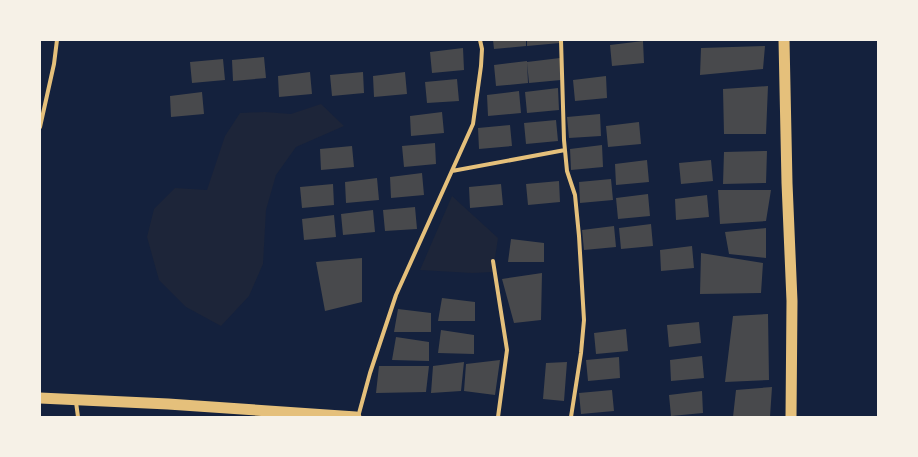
<svg xmlns="http://www.w3.org/2000/svg" width="918" height="457" font-family="Poppins,sans-serif">
<style>
.green{fill:#1d2539}
.building{fill:#48494c}
.lines{fill:none;stroke-linecap:round;stroke-linejoin:round}
.minor{stroke:#e5c07b;stroke-width:4}
.trunk{stroke:#e5c07b;stroke-width:11}
</style>
<rect width="100%" height="100%" fill="#14213d"/>
<path class="green" d="M 321,104 L 344,126 L 296,147 L 276,175 L 266,210 L 263,264 L 249,296 L 221,326 L 186,307 L 159,280 L 147,237 L 154,209 L 175,188 L 207,190 L 225,136 L 240,113 L 265,112 L 291,114 Z
M 452,196 L 498,238 L 493,272 L 472,273 L 420,270 Z"/>
<path class="building" d="M 493,40 L 526,40 L 526,46 L 494,49 Z
M 527,40 L 560,40 L 560,43 L 527,46 Z
M 643,41 L 644,63 L 612,66 L 610,45 Z
M 765,46 L 763,69 L 700,75 L 701,48 Z
M 463,48 L 464,70 L 432,73 L 430,52 Z
M 264,57 L 266,78 L 233,81 L 232,60 Z
M 560,58 L 561,80 L 529,83 L 527,62 Z
M 223,59 L 225,80 L 192,83 L 190,62 Z
M 527,61 L 528,83 L 496,86 L 494,65 Z
M 310,72 L 312,94 L 279,97 L 278,76 Z
M 363,72 L 364,93 L 332,96 L 330,75 Z
M 405,72 L 407,94 L 374,97 L 373,76 Z
M 606,76 L 607,98 L 575,101 L 573,80 Z
M 457,79 L 459,101 L 427,103 L 425,82 Z
M 768,86 L 766,134 L 724,134 L 723,89 Z
M 558,88 L 559,110 L 527,113 L 525,92 Z
M 519,91 L 521,113 L 488,116 L 487,95 Z
M 202,92 L 204,114 L 171,117 L 170,96 Z
M 442,112 L 444,133 L 411,136 L 410,116 Z
M 600,114 L 601,136 L 569,138 L 567,117 Z
M 556,120 L 558,141 L 526,144 L 524,123 Z
M 639,122 L 641,144 L 608,147 L 606,126 Z
M 510,125 L 512,146 L 479,149 L 478,128 Z
M 435,143 L 436,164 L 404,167 L 402,146 Z
M 602,145 L 603,167 L 571,170 L 570,149 Z
M 352,146 L 354,167 L 321,170 L 320,149 Z
M 767,151 L 766,183 L 723,184 L 724,152 Z
M 647,160 L 649,182 L 616,185 L 615,164 Z
M 711,160 L 713,181 L 681,184 L 679,163 Z
M 422,173 L 424,195 L 391,198 L 390,177 Z
M 377,178 L 379,200 L 346,203 L 345,182 Z
M 611,179 L 613,200 L 580,203 L 579,182 Z
M 559,181 L 560,202 L 528,205 L 526,184 Z
M 333,184 L 334,205 L 302,208 L 300,187 Z
M 501,184 L 503,205 L 470,208 L 469,187 Z
M 718,190 L 771,190 L 766,221 L 720,224 Z
M 648,194 L 650,216 L 618,219 L 616,198 Z
M 707,195 L 709,217 L 676,220 L 675,199 Z
M 415,207 L 417,229 L 385,231 L 383,210 Z
M 373,210 L 375,232 L 343,235 L 341,214 Z
M 334,215 L 336,237 L 304,240 L 302,219 Z
M 651,224 L 653,246 L 621,249 L 619,228 Z
M 614,226 L 616,247 L 584,250 L 582,230 Z
M 766,228 L 766,258 L 729,254 L 725,232 Z
M 511,239 L 544,243 L 544,262 L 508,262 Z
M 692,246 L 694,268 L 661,271 L 660,250 Z
M 701,253 L 763,263 L 761,293 L 700,294 Z
M 362,258 L 362,302 L 325,311 L 316,262 Z
M 542,273 L 541,320 L 514,323 L 502,279 Z
M 442,298 L 475,302 L 475,321 L 438,321 Z
M 398,309 L 431,313 L 431,332 L 394,332 Z
M 768,314 L 769,380 L 725,382 L 733,316 Z
M 699,322 L 701,343 L 669,347 L 667,325 Z
M 626,329 L 628,351 L 596,354 L 594,333 Z
M 441,330 L 474,335 L 474,354 L 438,353 Z
M 396,337 L 429,342 L 429,361 L 392,360 Z
M 702,356 L 704,378 L 671,381 L 670,360 Z
M 619,357 L 620,378 L 588,381 L 586,360 Z
M 500,360 L 495,395 L 464,391 L 466,364 Z
M 464,362 L 461,391 L 431,393 L 433,366 Z
M 567,362 L 564,401 L 543,399 L 546,363 Z
M 379,366 L 429,366 L 426,392 L 376,393 Z
M 772,387 L 770,417 L 733,417 L 736,390 Z
M 612,390 L 614,411 L 581,414 L 579,393 Z
M 702,391 L 703,413 L 671,416 L 669,395 Z"/>
<g class="lines">
<path class="minor" d="M 561,40 L 564,140 L 567,171 L 575,195 L 579,236 L 584,320 L 581,353 L 571,417
M 40,127 L 54,64 L 57,40
M 452,171 L 565,150
M 493,261 L 507,350 L 498,417
M 76,402 L 78,417
M 358,417 L 370,373 L 396,295 L 473,124 L 481,66 L 482,49 L 480,40"/>
<path class="trunk" d="M 784,40 L 787,183 L 792,301 L 791,417
M 40,398 L 168,404 L 356,417"/>
</g>
<rect width="918" height="457" fill="none" stroke="#f6f1e7" stroke-width="82"/>
</svg>
